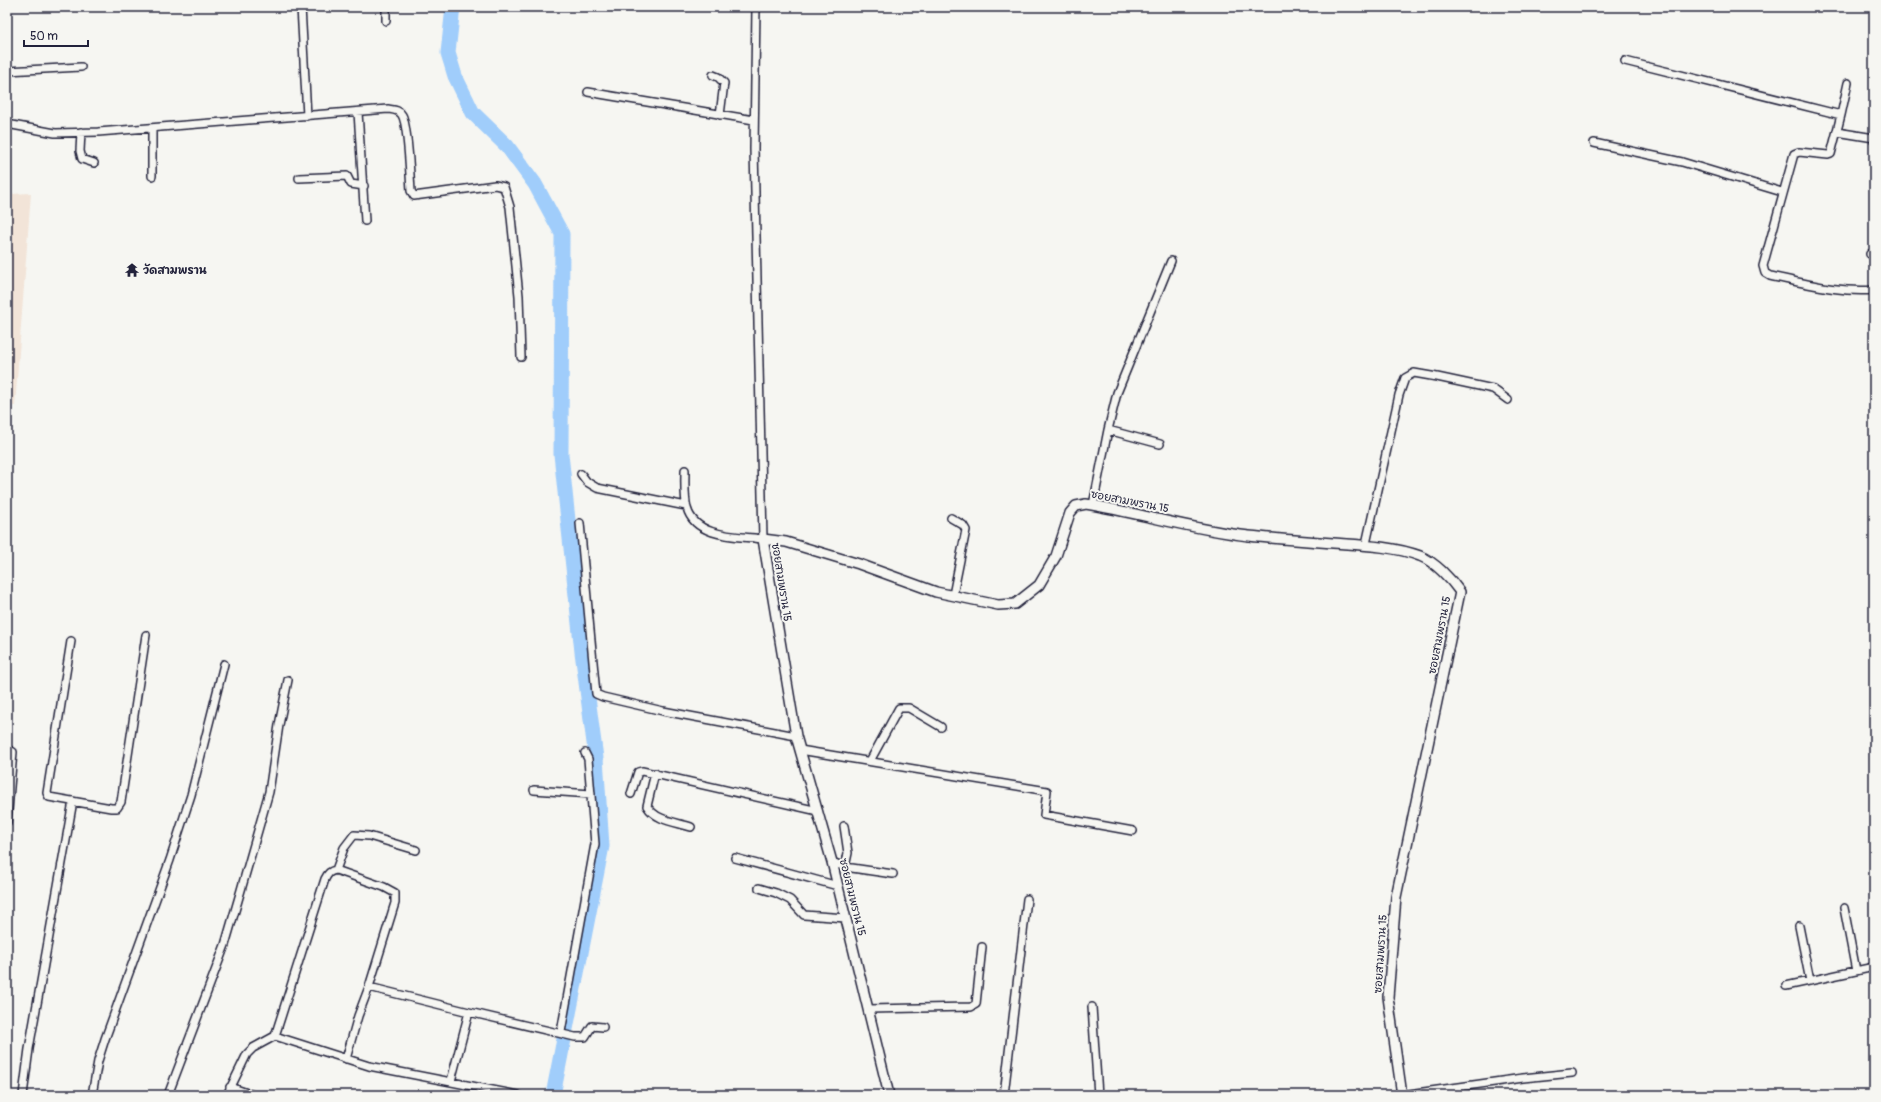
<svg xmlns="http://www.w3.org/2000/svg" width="1881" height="1102" font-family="Pangolin,'Playpen Sans Thai',sans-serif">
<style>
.built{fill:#f2e4d8}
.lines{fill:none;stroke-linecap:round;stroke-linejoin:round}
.river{stroke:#a0cdfb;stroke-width:15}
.minor-casing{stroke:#22223b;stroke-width:10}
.tertiary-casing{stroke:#22223b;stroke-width:12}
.minor{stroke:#f6f6f2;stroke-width:7}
.tertiary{stroke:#f6f6f2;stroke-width:9}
.labels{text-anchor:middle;stroke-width:4;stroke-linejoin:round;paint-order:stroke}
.poi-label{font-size:11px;font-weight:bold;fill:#22223b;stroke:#f6f6f2;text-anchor:start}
.street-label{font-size:11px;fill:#22223b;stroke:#f6f6f2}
</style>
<rect width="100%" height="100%" fill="#f6f6f2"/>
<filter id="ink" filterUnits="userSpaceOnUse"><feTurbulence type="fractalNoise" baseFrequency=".025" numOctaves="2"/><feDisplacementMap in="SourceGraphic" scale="8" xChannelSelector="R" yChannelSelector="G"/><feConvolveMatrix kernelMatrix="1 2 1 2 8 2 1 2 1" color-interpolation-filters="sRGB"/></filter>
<g filter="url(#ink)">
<path class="built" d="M 10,164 L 11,194 L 31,193 L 15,406 L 7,405 L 7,165 Z"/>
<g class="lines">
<path class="river" d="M 453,7 L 448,53 L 455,76 L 473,113 L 507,146 L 535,184 L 562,234 L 561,454 L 582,652 L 596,758 L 602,846 L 553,1095"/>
<defs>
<path id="minor" d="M 301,7 L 307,116
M 386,7 L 386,21
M 1625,61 L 1841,115 L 1831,154 L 1828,155 L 1799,152 L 1794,154 L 1763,266 L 1765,273 L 1770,276 C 1805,283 1839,293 1874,290
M 7,71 L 81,67
M 713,75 L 718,77 L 724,83 L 720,115
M 588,92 L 754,120
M 358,112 L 365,221
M 1841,115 L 1848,83
M 7,124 L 55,133 L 98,132 L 388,109 C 394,110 399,110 402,115 C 408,124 410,177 411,191 L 414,196 L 495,185 L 504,187 L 510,207 L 519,296 L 521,357
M 152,128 L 152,176
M 81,132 L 80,151 L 82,159 L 94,163
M 1837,132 L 1874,138
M 1594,143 L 1682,162 L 1782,192
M 299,178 L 347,176 L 351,184 L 364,186
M 1870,254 L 1874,254
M 1108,430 L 1160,444
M 685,470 C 685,482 684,496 687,508 C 695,538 738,536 763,539 L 754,149 L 756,7
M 581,474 L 587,482 L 597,488 L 686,506
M 1093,505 L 1108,430 L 1117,393 L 1171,261
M 951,518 L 963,525 L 966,530 L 953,595
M 580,523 L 596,694 L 603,697 L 663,711 L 796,736
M 1366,544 L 1399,395 L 1405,378 L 1414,373 L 1437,377 L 1493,389 L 1508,400
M 71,641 L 47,793 L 49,797 L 111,808 L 117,808 L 121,802 L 146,635
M 7,749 L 13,752 L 7,822
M 800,750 L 1047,791 L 1044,815 L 1133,831
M 870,761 L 899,708 L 909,708 L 941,727
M 655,773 L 647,806 C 656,821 676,822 691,827
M 534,790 L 591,794
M 631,794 L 638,772 L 642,771 L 818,811
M 844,826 L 848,853 L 845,867
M 735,858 L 838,886
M 832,862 L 845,867 L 893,874
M 336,870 L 344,848 L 354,835 L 369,836 L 416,850
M 759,888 L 776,893 L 790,900 L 804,915 L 846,918
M 1844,908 L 1856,971
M 1799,926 L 1810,981
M 1786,986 L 1874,967
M 1092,1007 L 1098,1095
M 869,1009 L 971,1007 L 976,1004 L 982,947
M 561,1032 L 595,844 L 588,759 L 585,753
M 275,1036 L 325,879 C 328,873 330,871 336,870 L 384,887 L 395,893 L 395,903 L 369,987
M 346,1059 L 358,1016 L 369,987 L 469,1012 L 575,1037 L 585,1037 L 592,1026 L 603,1027
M 451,1081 L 469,1012
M 230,1087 L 253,1095
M 23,1095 L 29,1049 L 73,801
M 92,1095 L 98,1061 L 105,1039 L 170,860 L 191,795 L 224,664
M 168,1095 L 225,945 L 241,890 L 269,792 L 279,725 L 288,680
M 227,1095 L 247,1054 L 253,1048 L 275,1036 L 369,1066 L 518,1095
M 1004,1095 L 1027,899
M 1402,1095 L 1523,1078 L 1572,1073"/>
<path id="tertiary" d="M 889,1095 L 832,862 L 796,736 L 763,539 L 786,542 L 859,564 L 936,592 L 998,605 L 1015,604 L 1039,585 L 1056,556 L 1070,513 L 1076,506 L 1086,504 C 1140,513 1194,530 1249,536 C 1277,539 1305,541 1333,543 C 1361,545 1393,546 1420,556 C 1435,562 1451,579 1460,592 L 1396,897 L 1388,997 L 1402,1095"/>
</defs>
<use href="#minor" class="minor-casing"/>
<use href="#tertiary" class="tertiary-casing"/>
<use href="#minor" class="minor"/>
<use href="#tertiary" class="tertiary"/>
</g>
</g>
<defs>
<symbol id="temple-bare" viewBox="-9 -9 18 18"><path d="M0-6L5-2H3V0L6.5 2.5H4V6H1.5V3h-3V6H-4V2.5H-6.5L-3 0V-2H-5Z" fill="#22223b" stroke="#f6f6f2" stroke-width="2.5" paint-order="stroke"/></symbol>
</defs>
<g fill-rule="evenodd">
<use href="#temple-bare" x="122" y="260" width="20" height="20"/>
</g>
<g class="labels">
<g class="poi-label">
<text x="143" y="274">วัดสามพราน</text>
</g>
<g class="street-label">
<text transform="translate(1130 501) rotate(11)" y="4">ซอยสามพราน 15</text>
<text transform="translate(782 582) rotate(81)" y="4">ซอยสามพราน 15</text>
<text transform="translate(1439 635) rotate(-79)" y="4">ซอยสามพราน 15</text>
<text transform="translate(853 897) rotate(76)" y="4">ซอยสามพราน 15</text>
<text transform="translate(1380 954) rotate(-86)" y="4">ซอยสามพราน 15</text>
</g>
</g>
<rect width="1881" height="1102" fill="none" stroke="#f6f6f2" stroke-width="24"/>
<rect x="12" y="12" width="1857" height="1078" fill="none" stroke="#22223b" stroke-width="1.5" filter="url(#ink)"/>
<path d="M24 40v6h64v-6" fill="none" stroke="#22223b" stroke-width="2"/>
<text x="30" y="40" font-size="12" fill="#22223b" stroke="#f6f6f2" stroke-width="3" paint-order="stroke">50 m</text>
</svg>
